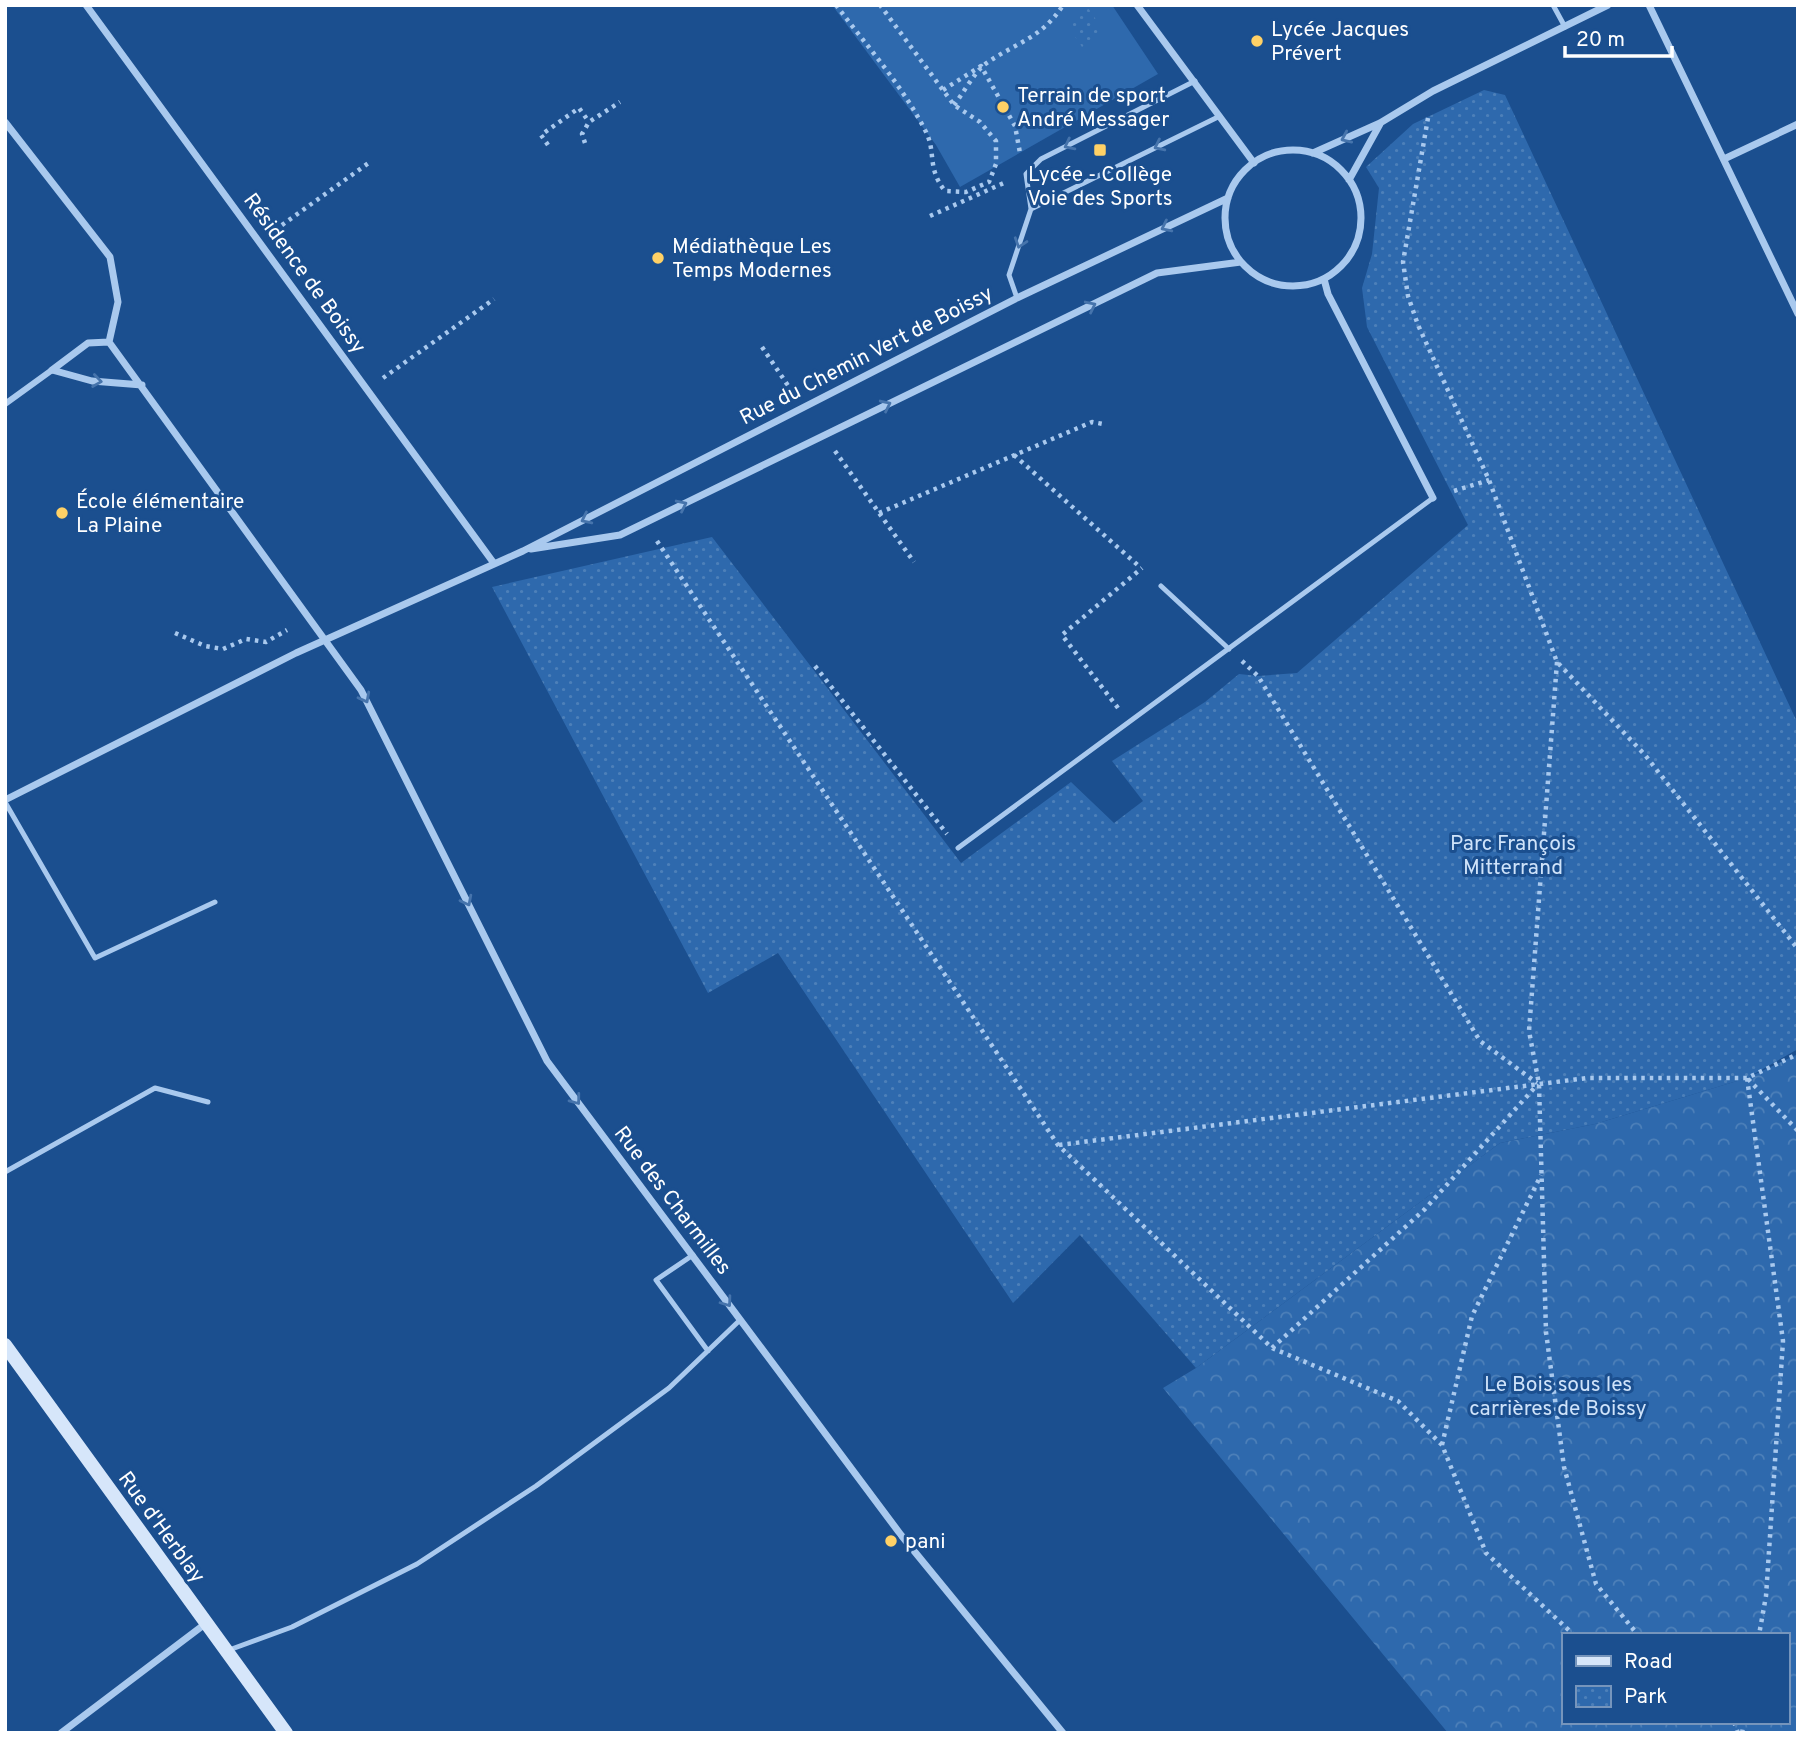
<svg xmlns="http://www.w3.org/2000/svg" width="1803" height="1738" font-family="Overpass,sans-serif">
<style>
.green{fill:#2e69ad}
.forest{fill:url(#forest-crowns);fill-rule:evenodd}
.park{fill:url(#park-dots)}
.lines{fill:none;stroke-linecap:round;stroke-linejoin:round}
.path{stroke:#a9c9ee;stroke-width:4.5;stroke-dasharray:3.5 5;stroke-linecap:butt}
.service{stroke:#a9c9ee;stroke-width:5}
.pedestrian{stroke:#a9c9ee;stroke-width:6}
.minor{stroke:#a9c9ee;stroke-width:7}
.secondary{stroke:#d6e6fa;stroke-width:14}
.oneway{stroke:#4674ac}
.poi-dot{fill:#ffd166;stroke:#1b4f8f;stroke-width:2.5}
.labels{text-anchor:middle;stroke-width:6;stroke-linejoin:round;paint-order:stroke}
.poi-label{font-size:21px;fill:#fff;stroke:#1b4f8f;text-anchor:start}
.street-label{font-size:21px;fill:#fff;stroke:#1b4f8f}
.park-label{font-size:21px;fill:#cfe3fa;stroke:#1b4f8f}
</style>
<defs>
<pattern id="forest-crowns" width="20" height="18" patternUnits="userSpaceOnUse" patternTransform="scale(1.75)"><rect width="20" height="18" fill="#2e69ad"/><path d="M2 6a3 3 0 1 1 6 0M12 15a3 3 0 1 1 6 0" fill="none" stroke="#4d80b9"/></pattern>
<pattern id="park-dots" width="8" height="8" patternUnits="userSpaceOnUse" patternTransform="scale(1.75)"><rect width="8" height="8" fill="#2e69ad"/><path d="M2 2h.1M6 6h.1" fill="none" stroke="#4d80b9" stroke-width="1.8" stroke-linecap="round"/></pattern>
</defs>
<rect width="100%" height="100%" fill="#1b4f8f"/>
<path class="green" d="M 832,5 L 1112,5 L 1158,74 L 960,187 L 936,145 Z"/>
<path class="forest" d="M 1798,1054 L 1798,1733 L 1448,1733 L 1163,1388 L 1196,1368 L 1500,1143 L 1595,1124 L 1747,1078 ZM 1563,1635 L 1787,1635 L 1787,1722 L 1563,1722 Z"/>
<path class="park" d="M 1086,5 L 1105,33 L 1082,47 L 1065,22 Z
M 1484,90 L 1505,95 L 1798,724 L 1798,1049 L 1747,1078 L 1595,1124 L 1500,1143 L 1196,1368 L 1080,1235 L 1013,1303 L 778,953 L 708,993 L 492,587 L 712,537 L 961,863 L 1071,782 L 1114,823 L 1143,801 L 1112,761 L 1205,702 L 1239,674 L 1258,676 L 1297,673 L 1468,525 L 1367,327 L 1362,288 L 1372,254 L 1379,188 L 1366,167 L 1413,124 Z"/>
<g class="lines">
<path class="path" d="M 836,5 C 866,45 902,85 925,130 C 937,152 926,167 945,191 L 966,192 L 989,182 L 996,164 L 996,141 L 980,122 L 954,105 L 880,5
M 943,90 L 981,66 L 1015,126 L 1020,153
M 954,105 C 962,95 975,72 984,65 C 1012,44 1042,39 1063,5
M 1428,118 L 1403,262 L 1408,296 L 1418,325 L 1489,480 L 1557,662 L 1645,755 L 1798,949
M 585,143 L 582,134 L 589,122 L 620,102
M 548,145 L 541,135 L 579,108 L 589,122
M 930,216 L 1006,182
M 275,230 L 370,162
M 762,347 L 791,390
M 383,378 L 494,299
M 835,451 L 914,562
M 1014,455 L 1141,568
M 1454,491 L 1489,480
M 879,513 L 1092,422 L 1103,424
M 657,541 L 1058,1145 L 1272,1348 L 1398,1401 L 1442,1445 L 1486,1553 L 1574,1635
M 175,633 L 205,646 L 223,649 L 246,639 L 266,642 L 287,630
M 1242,661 L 1258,676 L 1480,1041 L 1537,1083
M 1557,662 L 1529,1031 L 1539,1084 L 1546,1332 L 1564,1467 L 1596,1584 L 1638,1635
M 815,666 L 947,834
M 1118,708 L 1062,635 L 1142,568
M 1747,1078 L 1783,1341 L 1766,1596 L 1759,1635
M 1748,1079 L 1798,1131
M 1059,1145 L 1587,1078 L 1747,1078 L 1798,1054
M 1272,1348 L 1425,1209 L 1538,1084
M 1442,1445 L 1472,1316 L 1541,1175
M 1734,1722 L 1738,1733
M 1742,1733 L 1744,1722"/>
<path class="service" d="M 1553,5 L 1565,27
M 1031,209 L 1220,116
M 1017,298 L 1009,275 L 1031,209 L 1026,174 L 1041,159 L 1195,81
M 1161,586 L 1229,649
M 5,802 L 95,958 L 215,902
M 958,848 L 1433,498
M 5,1172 L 155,1088 L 208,1102
M 693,1255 L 656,1280 L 708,1351
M 229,1650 L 292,1627 L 417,1564 L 536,1486 L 669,1388 L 740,1320"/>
<path class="pedestrian" d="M 5,404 L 52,370"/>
<path class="minor" d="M 86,5 L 493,562
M 1137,5 L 1254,163
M 1649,5 L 1798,314
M 5,122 L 110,257 L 118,302 L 109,342 L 361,690 L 547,1061 L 901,1535 L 1063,1733
M1225 218a68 68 0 1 1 136 0a68 68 0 1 1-136 0Z
M 1313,153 L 1380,123 L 1433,91 L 1608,5
M 1724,159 L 1798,124
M 1349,180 L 1380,124
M 1324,279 L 1328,294 L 1433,498
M 52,370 L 92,381 L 142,385
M 52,370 L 88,343 L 109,342
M 531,549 L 620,535 L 1157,273 L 1241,262
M 5,800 L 296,653 L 523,551 L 1017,298 L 1228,198
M 61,1733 L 205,1624"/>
<path class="secondary" d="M 5,1345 L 286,1733"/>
</g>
<defs><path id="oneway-chevron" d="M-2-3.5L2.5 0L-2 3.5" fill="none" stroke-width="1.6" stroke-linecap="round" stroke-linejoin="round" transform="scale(1.75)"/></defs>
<g class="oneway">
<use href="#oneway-chevron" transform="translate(1346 138) rotate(156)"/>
<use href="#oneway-chevron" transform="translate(1069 145) rotate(153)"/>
<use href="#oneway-chevron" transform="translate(1159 146) rotate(154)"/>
<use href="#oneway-chevron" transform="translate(1166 227) rotate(154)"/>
<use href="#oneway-chevron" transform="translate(1020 243) rotate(108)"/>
<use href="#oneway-chevron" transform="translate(1091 306) rotate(-26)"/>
<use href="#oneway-chevron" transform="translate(97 381) rotate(8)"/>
<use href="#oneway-chevron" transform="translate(886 405) rotate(-26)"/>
<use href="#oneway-chevron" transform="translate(682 505) rotate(-26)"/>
<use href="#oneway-chevron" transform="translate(586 519) rotate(154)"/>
<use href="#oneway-chevron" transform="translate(365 698) rotate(62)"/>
<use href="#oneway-chevron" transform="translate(467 901) rotate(63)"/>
<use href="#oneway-chevron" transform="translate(576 1100) rotate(53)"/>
<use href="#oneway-chevron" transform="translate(727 1302) rotate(54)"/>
</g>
<g class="poi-dot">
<circle cx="1257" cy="41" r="7"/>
<circle cx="1003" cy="107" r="7"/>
<rect x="1093" y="143" width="14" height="14" rx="3.5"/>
<circle cx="658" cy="258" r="7"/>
<circle cx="62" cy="513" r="7"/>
<circle cx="891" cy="1541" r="7"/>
</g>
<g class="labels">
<g class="poi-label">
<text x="1271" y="36">Lycée Jacques<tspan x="1271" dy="24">Prévert</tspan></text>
<text x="1017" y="102">Terrain de sport<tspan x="1017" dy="24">André Messager</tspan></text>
<text x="1100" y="181" text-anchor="middle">Lycée - Collège<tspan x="1100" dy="24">Voie des Sports</tspan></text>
<text x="672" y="253">Médiathèque Les<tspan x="672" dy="24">Temps Modernes</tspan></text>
<text x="76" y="508">École élémentaire<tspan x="76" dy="24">La Plaine</tspan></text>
<text x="905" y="1548">pani</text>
</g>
<g class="street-label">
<text transform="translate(305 273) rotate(54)" y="7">Résidence de Boissy</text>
<text transform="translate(866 355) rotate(-27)" y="7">Rue du Chemin Vert de Boissy</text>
<text transform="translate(673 1200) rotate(53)" y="7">Rue des Charmilles</text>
<text transform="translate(162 1527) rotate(54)" y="7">Rue d'Herblay</text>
</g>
<g class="park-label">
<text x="1513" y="850">Parc François<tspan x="1513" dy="24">Mitterrand</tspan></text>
<text x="1558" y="1391">Le Bois sous les<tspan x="1558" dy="24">carrières de Boissy</tspan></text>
</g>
</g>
<rect width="1803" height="1738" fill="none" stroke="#ffffff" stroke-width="14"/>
<rect x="1562" y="1633" width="228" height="91" fill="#1b4f8f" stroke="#7695bc" stroke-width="2"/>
<rect x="1576" y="1656" width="35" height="10" fill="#d6e6fa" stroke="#7695bc" stroke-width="2"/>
<text x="1624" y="1668" font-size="21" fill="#ffffff">Road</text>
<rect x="1576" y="1686" width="35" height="21" fill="url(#park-dots)" stroke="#7695bc" stroke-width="2"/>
<text x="1624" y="1703" font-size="21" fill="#ffffff">Park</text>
<path d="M1565 46v10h107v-10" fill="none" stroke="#ffffff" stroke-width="3.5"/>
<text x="1576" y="46" font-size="21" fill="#ffffff" stroke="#1b4f8f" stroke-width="5" paint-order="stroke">20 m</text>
</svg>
